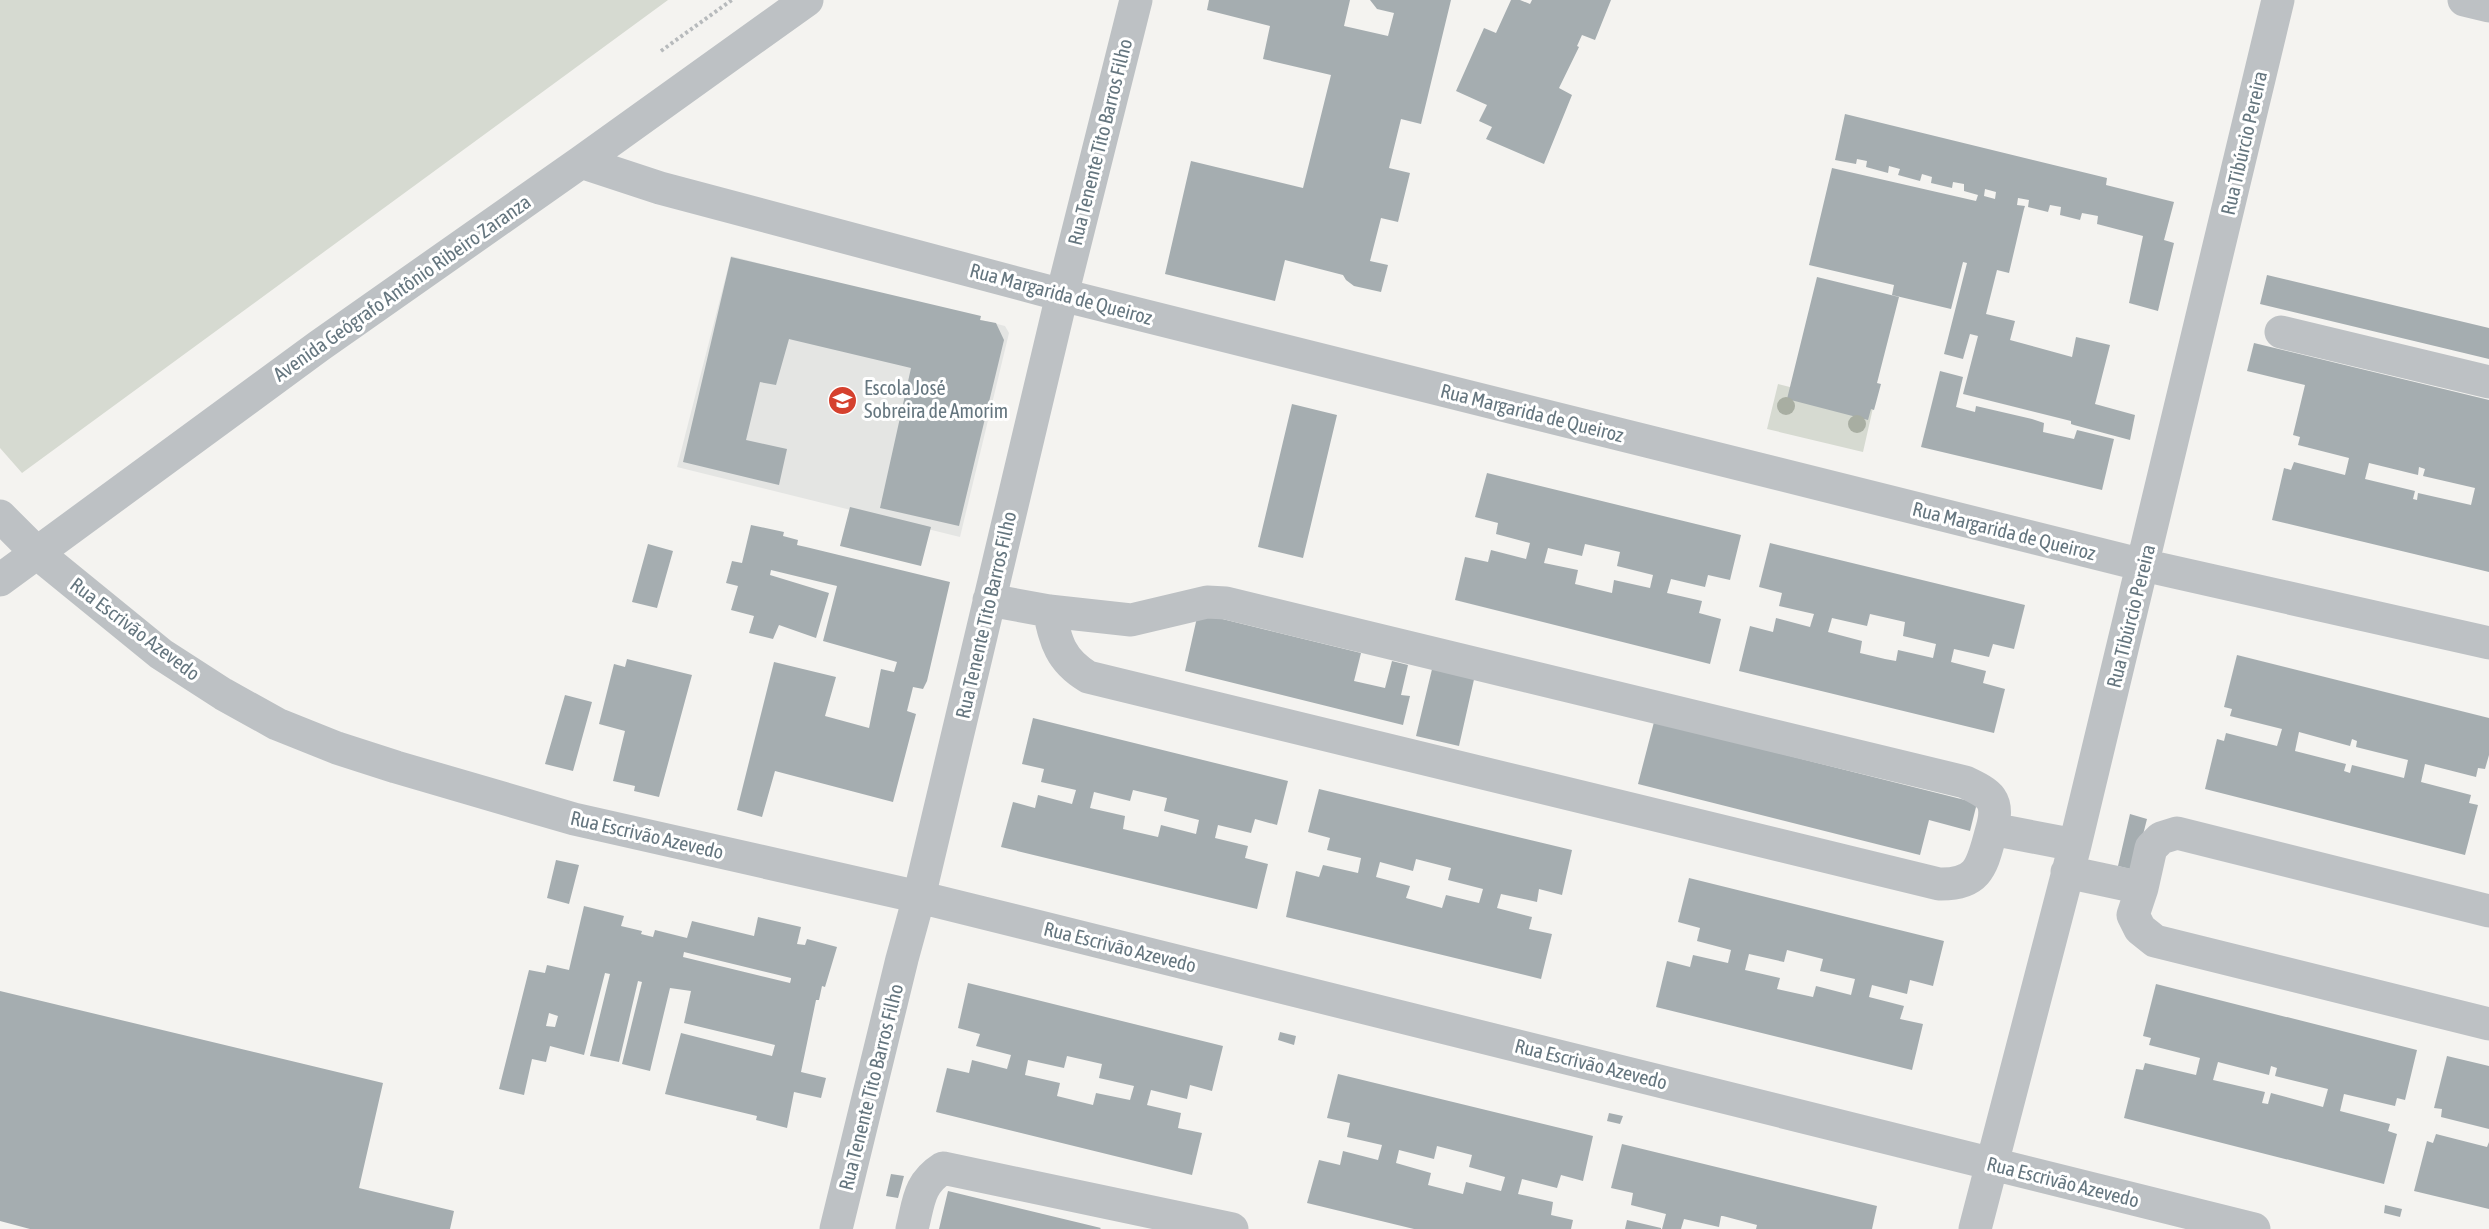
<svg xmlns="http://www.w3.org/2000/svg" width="2489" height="1229" font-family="'Asap Condensed',sans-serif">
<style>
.built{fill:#e4e5e3}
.green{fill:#d6dad1}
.building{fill:#a5adb0;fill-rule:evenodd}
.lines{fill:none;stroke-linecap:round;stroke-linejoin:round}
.path{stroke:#b7babc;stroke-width:4;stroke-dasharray:3 3;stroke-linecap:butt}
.minor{stroke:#bdc1c4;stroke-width:33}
.tree{fill:#a8aea2}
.labels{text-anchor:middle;stroke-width:6;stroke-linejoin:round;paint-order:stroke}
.street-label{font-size:20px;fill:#65767f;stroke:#fff}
.poi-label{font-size:20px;fill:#65767f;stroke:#fff;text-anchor:start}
</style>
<rect width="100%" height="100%" fill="#f4f3f0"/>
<path class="built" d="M 731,256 L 1005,326 L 1009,333 L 960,537 L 677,467 Z"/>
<path class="green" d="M 0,0 L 668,0 L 22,473 L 0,448 Z
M 1778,384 L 1873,408 L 1863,452 L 1767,429 Z"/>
<path class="building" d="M 1209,0 L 1350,0 L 1344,26 L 1388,36 L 1394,13 L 1377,9 L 1370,0 L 1451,0 L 1421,124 L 1401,119 L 1389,168 L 1410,173 L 1398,222 L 1381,218 L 1370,261 L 1388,265 L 1381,292 L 1354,286 L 1346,280 L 1343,275 L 1285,260 L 1275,301 L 1165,274 L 1191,161 L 1303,188 L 1331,75 L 1263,59 L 1270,26 L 1207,10 Z
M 1511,0 L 1520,0 L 1530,4 L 1532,0 L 1611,0 L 1595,40 L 1582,35 L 1577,46 L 1579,47 L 1559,88 L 1572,95 L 1544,164 L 1486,139 L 1492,127 L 1479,121 L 1487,105 L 1456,91 L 1484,28 L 1496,33 Z
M 1845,114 L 2107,178 L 2106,185 L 2174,202 L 2164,240 L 2174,243 L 2158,311 L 2129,303 L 2143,236 L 2097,224 L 2098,216 L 2082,213 L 2080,220 L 2060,215 L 2061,207 L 2050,205 L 2048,212 L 2028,207 L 2029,200 L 2018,198 L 2017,205 L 2025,206 L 2024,209 L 2009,273 L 1997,270 L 1986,314 L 2015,321 L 2010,340 L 2072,357 L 2076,337 L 2110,345 L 2095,404 L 2135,415 L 2130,440 L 2074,425 L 2071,424 L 2071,421 L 1963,394 L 1978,336 L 1970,334 L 1963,359 L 1944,354 L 1967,263 L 1963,262 L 1951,309 L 1892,295 L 1894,285 L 1809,265 L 1832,168 L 1976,201 L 1978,195 L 1964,191 L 1964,184 L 1953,182 L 1952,188 L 1931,183 L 1932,177 L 1922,174 L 1920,181 L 1898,175 L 1900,169 L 1889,166 L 1888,173 L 1866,167 L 1867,161 L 1857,159 L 1856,164 L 1835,160 ZM 1985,189 L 1996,192 L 1995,199 L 1984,196 Z
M 731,257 L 981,316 L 980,320 L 996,323 L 1004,340 L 959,526 L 880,508 L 911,368 L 793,340 L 789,339 L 776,385 L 760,382 L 746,440 L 787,449 L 779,485 L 683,462 Z
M 2267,275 L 2489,328 L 2489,359 L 2260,304 Z
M 1817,277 L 1899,297 L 1877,383 L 1881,384 L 1874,410 L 1871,409 L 1868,420 L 1787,399 Z
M 2254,343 L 2489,400 L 2489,572 L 2272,520 L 2284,468 L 2291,470 L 2294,462 L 2345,475 L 2349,458 L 2298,445 L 2300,437 L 2293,435 L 2305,385 L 2247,371 ZM 2369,463 L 2418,475 L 2419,467 L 2425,469 L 2423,476 L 2475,488 L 2471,505 L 2418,493 L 2417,500 L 2413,499 L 2415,491 L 2365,479 Z
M 1940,371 L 1963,377 L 1956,407 L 1975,412 L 1976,406 L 2032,419 L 2044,423 L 2043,432 L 2074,439 L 2077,430 L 2114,439 L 2102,490 L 1921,447 Z
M 1292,404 L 1337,415 L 1303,558 L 1258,547 Z
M 1487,473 L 1741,535 L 1730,580 L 1708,575 L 1705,587 L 1671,579 L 1667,593 L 1702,601 L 1699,613 L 1721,619 L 1710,664 L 1455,600 L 1465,557 L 1488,562 L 1491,550 L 1526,559 L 1530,543 L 1496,534 L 1498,523 L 1475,517 ZM 1585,544 L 1620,552 L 1617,566 L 1653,575 L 1650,588 L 1614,580 L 1612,593 L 1575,584 L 1578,570 L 1544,563 L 1548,548 L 1582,556 Z
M 850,507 L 931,527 L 921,566 L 840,546 Z
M 751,525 L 784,532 L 783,536 L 798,540 L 797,545 L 806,547 L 950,582 L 927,681 L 923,689 L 913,687 L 907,711 L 916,714 L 893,802 L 775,771 L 762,817 L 737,810 L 774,662 L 836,677 L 825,716 L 869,728 L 881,669 L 894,672 L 897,662 L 823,641 L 837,586 L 771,570 L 770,575 L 829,593 L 816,638 L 779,625 L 773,639 L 749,633 L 754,616 L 731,610 L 738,586 L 726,583 L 732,561 L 742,563 Z
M 1770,543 L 2025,605 L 2014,649 L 1993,644 L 1989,657 L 1954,649 L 1951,662 L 1986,671 L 1983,683 L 2005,689 L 1994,733 L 1739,671 L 1750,626 L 1773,632 L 1776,618 L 1810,627 L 1814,614 L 1779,606 L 1782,593 L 1759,587 ZM 1870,614 L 1905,622 L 1903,636 L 1936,644 L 1933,658 L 1898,650 L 1896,661 L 1885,659 L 1860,653 L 1862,641 L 1828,632 L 1832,618 L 1867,626 Z
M 648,544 L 673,551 L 657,608 L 632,602 Z
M 1198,613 L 1361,653 L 1354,681 L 1385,688 L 1392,661 L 1408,665 L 1401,695 L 1410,696 L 1403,725 L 1185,671 Z
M 2237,655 L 2489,718 L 2489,755 L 2485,769 L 2478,768 L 2476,777 L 2425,764 L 2421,782 L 2471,795 L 2469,803 L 2478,805 L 2465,855 L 2205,789 L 2217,739 L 2224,741 L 2226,733 L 2277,746 L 2282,729 L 2230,716 L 2232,709 L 2224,707 ZM 2299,732 L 2350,746 L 2352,739 L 2357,741 L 2356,747 L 2408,760 L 2404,778 L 2352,765 L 2350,773 L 2344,771 L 2346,764 L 2295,751 Z
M 627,659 L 692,675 L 659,797 L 634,791 L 635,786 L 613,781 L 625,731 L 599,724 L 614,664 L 625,667 Z
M 1433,665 L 1475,675 L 1459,746 L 1416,736 Z
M 565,695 L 592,702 L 573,771 L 545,764 Z
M 1033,718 L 1288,781 L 1277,825 L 1255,819 L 1251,833 L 1218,825 L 1215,838 L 1248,846 L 1245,858 L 1268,864 L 1257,909 L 1001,847 L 1013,802 L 1035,808 L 1038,795 L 1072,804 L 1076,790 L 1041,782 L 1044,769 L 1022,764 ZM 1133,790 L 1167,798 L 1164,811 L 1199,820 L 1196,834 L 1161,825 L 1158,837 L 1123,829 L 1125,816 L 1090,808 L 1094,792 L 1130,801 Z
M 1654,722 L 1977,803 L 1970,831 L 1929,820 L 1920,855 L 1638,784 Z
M 1319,789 L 1572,850 L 1562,895 L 1539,889 L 1537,902 L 1501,894 L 1497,908 L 1532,917 L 1529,929 L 1552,934 L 1541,979 L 1286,917 L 1296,871 L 1319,877 L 1323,865 L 1358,873 L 1361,858 L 1327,850 L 1330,838 L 1308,832 ZM 1416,859 L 1451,868 L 1448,880 L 1483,889 L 1479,903 L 1446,895 L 1442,908 L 1406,898 L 1410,886 L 1376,877 L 1380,862 L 1413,871 Z
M 2130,814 L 2147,819 L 2134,870 L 2118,866 Z
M 556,860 L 579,865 L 569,904 L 547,898 Z
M 1689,878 L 1944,941 L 1933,986 L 1910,980 L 1907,994 L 1872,985 L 1869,997 L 1904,1006 L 1900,1019 L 1923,1024 L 1912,1070 L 1656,1007 L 1667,961 L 1690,967 L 1693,955 L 1728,963 L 1731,950 L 1697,941 L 1700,928 L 1678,922 ZM 1787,950 L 1823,959 L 1820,971 L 1855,979 L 1851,995 L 1816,986 L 1813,997 L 1777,989 L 1780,978 L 1745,970 L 1749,954 L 1784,962 Z
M 584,906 L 624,916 L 621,926 L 642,931 L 641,934 L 653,937 L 655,930 L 687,938 L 692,921 L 754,936 L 758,917 L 801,927 L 797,944 L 805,945 L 807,939 L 837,947 L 825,987 L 822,986 L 819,1000 L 816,1000 L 801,1072 L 826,1078 L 821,1098 L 794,1092 L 787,1128 L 756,1120 L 757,1116 L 665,1094 L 681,1033 L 772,1056 L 775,1045 L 684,1023 L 691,991 L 670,988 L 650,1071 L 622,1064 L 642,982 L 638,981 L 619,1062 L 590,1056 L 610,974 L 605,973 L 584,1055 L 550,1046 L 546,1062 L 532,1059 L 524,1095 L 499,1089 L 529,970 L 545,973 L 547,965 L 569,970 ZM 684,952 L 791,978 L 791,979 L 790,983 L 683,957 ZM 549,1013 L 558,1016 L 555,1027 L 546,1026 Z
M 968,983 L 1223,1046 L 1212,1091 L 1190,1085 L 1187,1099 L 1151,1090 L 1147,1105 L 1181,1113 L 1178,1128 L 1202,1133 L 1192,1175 L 936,1112 L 947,1068 L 969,1073 L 972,1060 L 1007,1069 L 1011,1055 L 976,1046 L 980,1034 L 958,1028 ZM 1067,1056 L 1102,1064 L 1099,1078 L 1134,1086 L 1130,1100 L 1096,1093 L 1093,1105 L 1057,1096 L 1060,1083 L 1025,1075 L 1028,1060 L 1064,1068 Z
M 2156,984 L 2417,1050 L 2405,1100 L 2397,1098 L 2395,1106 L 2344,1094 L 2340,1111 L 2390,1124 L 2388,1131 L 2397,1134 L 2384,1184 L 2124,1118 L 2136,1069 L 2143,1070 L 2145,1063 L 2196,1075 L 2200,1058 L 2149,1045 L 2151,1038 L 2143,1036 ZM 2218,1062 L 2269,1075 L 2271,1066 L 2277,1068 L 2275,1076 L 2328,1089 L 2323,1107 L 2271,1093 L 2268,1104 L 2262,1103 L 2265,1092 L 2213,1080 Z
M 0,991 L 383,1083 L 359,1188 L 454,1211 L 450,1229 L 30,1229 L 0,1221 Z
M 1280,1032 L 1296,1036 L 1294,1045 L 1278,1040 Z
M 2447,1056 L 2489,1066 L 2489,1129 L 2441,1117 L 2442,1109 L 2434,1108 Z
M 1338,1074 L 1593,1136 L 1583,1181 L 1561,1175 L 1557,1188 L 1522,1179 L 1518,1194 L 1553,1202 L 1551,1215 L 1573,1220 L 1571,1229 L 1414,1229 L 1307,1203 L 1319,1160 L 1340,1165 L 1343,1151 L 1378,1160 L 1382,1145 L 1347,1137 L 1350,1123 L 1327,1118 ZM 1437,1146 L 1472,1155 L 1469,1167 L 1505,1177 L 1501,1191 L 1466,1182 L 1463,1194 L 1428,1185 L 1431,1173 L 1396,1163 L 1399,1150 L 1434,1159 Z
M 1609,1113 L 1623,1116 L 1620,1124 L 1607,1121 Z
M 2436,1134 L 2487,1147 L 2489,1142 L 2489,1209 L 2414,1191 L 2427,1141 L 2433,1143 Z
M 1622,1144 L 1877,1206 L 1872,1229 L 1756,1229 L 1757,1225 L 1723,1216 L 1721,1216 L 1719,1227 L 1684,1219 L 1681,1229 L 1662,1229 L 1666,1214 L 1631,1205 L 1633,1193 L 1611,1188 Z
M 891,1174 L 904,1176 L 898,1198 L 886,1196 Z
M 948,1191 L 1101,1228 L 1100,1229 L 939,1229 Z
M 2385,1205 L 2402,1209 L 2400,1217 L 2384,1213 Z
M 1627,1220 L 1661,1228 L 1661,1229 L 1625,1229 Z"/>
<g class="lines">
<path class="path" d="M 661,51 L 732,0"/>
<path class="minor" d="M 2464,0 L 2489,6
M 581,162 L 660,188 L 1062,295 L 2143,565 L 2489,643
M 2281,332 L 2489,382
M 0,516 L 37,553 L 161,654 L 223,694 L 277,724 L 337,748 L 396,767 L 574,819 L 919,897 L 2254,1229
M 0,580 L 319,346 L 581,162 L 807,0
M 989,600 L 1049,611 L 1131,620 L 1207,602 L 1226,603 L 1965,782 C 1990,794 2000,799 1992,829
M 1049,611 C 1056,642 1060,660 1088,677 L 1939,884 C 1981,885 1982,864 1992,829 L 2075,845
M 2067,872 L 2142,888
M 2489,911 L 2177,833 L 2161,838 L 2151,848 L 2142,888 L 2133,915 L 2140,929 L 2155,941 L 2489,1024
M 836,1229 L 902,959 L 919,897 L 1062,295 L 1136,0
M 912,1229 C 919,1202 918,1184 943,1168 L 1232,1229
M 1975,1229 L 2075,845 L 2278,0"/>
</g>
<g class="tree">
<circle cx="1786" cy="406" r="9"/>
<circle cx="1857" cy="424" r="9"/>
</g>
<defs>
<symbol id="school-disc" viewBox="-11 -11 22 22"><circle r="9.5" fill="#d5412e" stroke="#fff"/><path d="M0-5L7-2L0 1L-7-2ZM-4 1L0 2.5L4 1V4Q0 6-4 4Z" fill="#fff"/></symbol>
</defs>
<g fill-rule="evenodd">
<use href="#school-disc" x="826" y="384" width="33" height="33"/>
</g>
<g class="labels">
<g class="street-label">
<text transform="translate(1100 142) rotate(-76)" y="7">Rua Tenente Tito Barros Filho</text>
<text transform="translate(2244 143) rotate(-77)" y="7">Rua Tibúrcio Pereira</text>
<text transform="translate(402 288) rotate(-35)" y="7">Avenida Geógrafo Antônio Ribeiro Zaranza</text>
<text transform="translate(1061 294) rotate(15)" y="7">Rua Margarida de Queiroz</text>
<text transform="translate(1532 413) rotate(14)" y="7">Rua Margarida de Queiroz</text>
<text transform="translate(2004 531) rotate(14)" y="7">Rua Margarida de Queiroz</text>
<text transform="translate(986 615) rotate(-77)" y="7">Rua Tenente Tito Barros Filho</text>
<text transform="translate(2131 616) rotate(-76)" y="7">Rua Tibúrcio Pereira</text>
<text transform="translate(135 629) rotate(37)" y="7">Rua Escrivão Azevedo</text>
<text transform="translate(647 835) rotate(13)" y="7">Rua Escrivão Azevedo</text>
<text transform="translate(1120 947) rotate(14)" y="7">Rua Escrivão Azevedo</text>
<text transform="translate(1591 1064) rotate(14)" y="7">Rua Escrivão Azevedo</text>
<text transform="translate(871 1087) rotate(-76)" y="7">Rua Tenente Tito Barros Filho</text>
<text transform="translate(2063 1182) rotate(14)" y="7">Rua Escrivão Azevedo</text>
</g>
<g class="poi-label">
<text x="864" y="395">Escola José<tspan x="864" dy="23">Sobreira de Amorim</tspan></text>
</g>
</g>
</svg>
